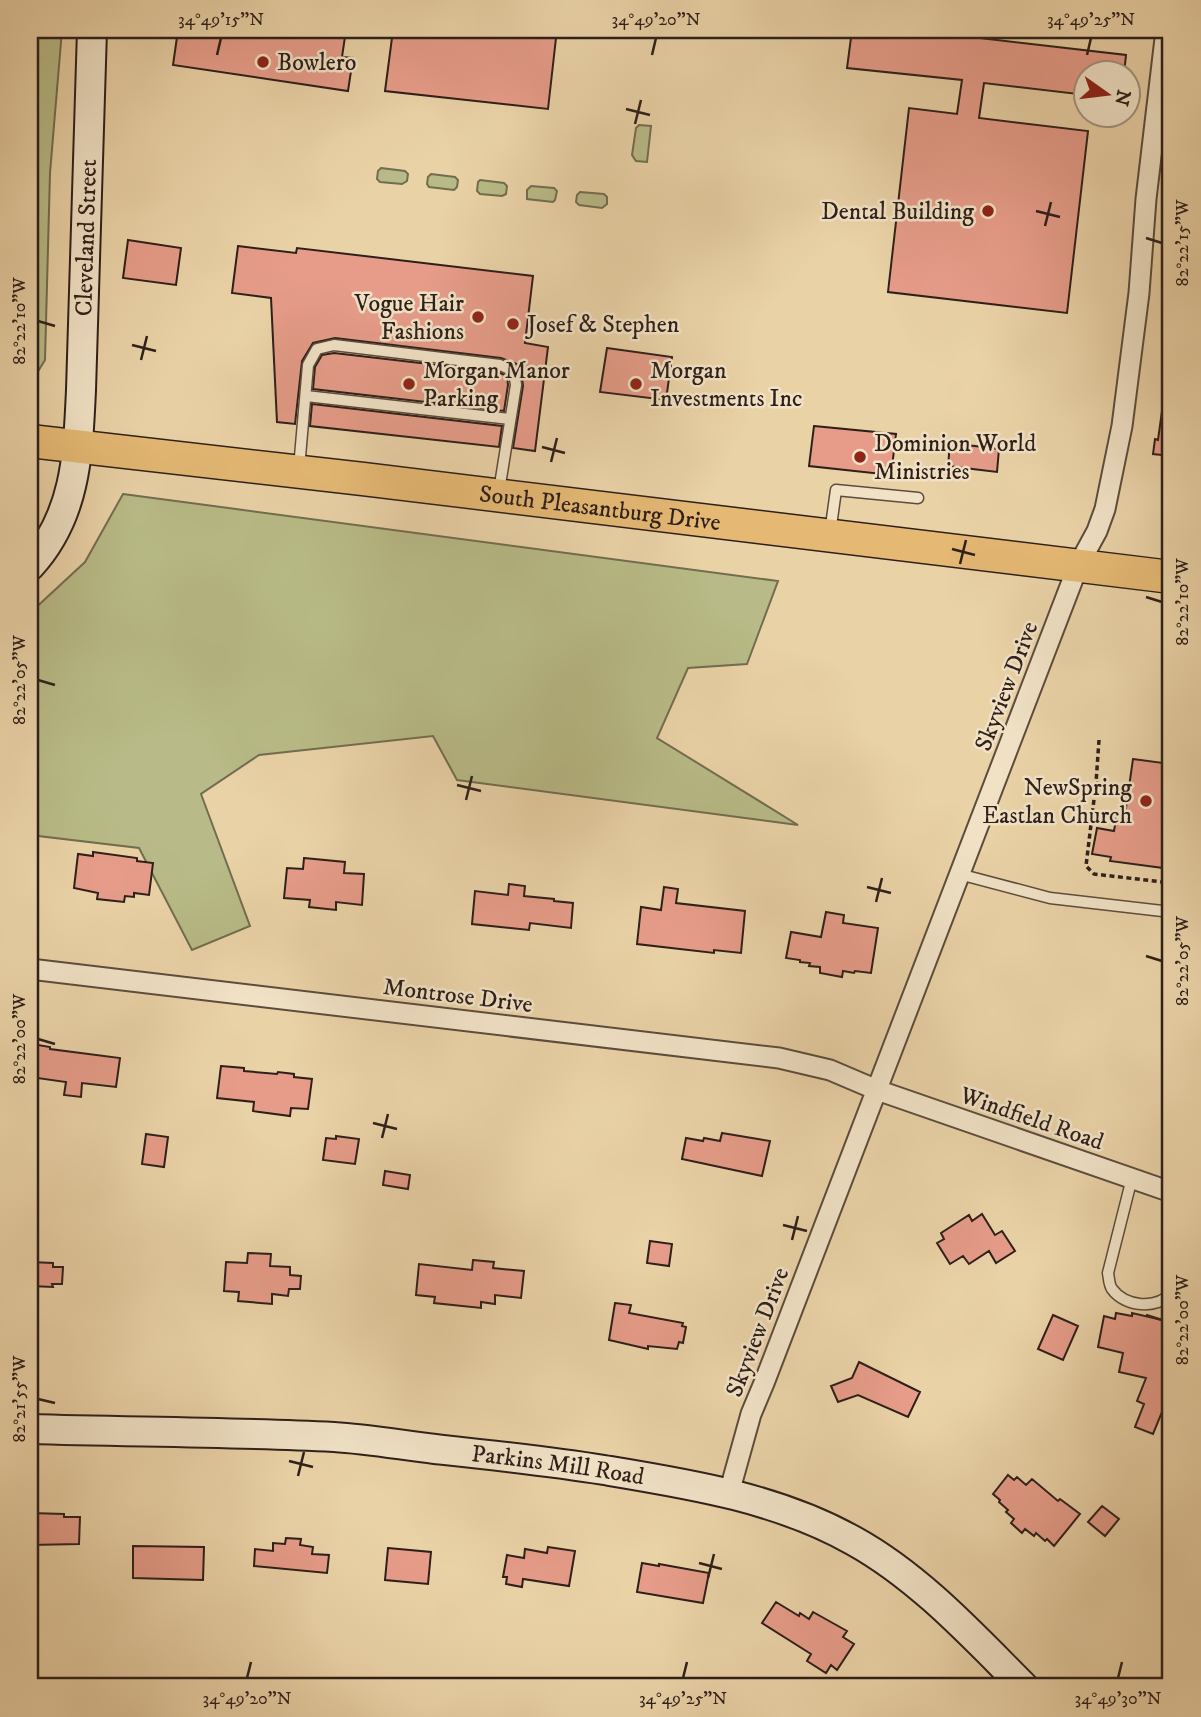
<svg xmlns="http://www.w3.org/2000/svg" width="1201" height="1717" font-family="'IM FELL DW Pica',serif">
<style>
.green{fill:#b8bb87;stroke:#726d50;stroke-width:2}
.building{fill:#e69c89;stroke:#2d1f1a;stroke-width:2}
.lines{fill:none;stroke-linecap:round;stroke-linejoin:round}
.lane-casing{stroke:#5c4c3d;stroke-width:13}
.street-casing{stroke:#5c4c3d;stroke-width:23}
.secondary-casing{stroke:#2d1f1a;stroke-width:32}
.primary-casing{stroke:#2d1f1a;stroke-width:35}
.path{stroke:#2d1f1a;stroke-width:3.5;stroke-dasharray:5 3.5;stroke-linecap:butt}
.lane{stroke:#f1e2c6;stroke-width:10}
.street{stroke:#f1e2c6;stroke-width:19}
.secondary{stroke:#f1e2c6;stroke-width:28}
.primary{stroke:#e5b974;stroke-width:32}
.ticks{fill:none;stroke:#2d1f1a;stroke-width:2.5}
.poi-dot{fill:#8f2418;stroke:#f1e2c6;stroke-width:2.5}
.labels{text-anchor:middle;stroke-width:5;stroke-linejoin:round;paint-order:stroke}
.poi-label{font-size:24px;fill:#2d1f1a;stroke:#f1e2c6;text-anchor:start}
.street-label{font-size:24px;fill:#2d1f1a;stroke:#f1e2c6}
.neatline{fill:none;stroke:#2d1f1a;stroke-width:2.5}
.ticks-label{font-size:18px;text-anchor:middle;fill:#2d1f1a}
</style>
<rect width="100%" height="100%" fill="#ead2a7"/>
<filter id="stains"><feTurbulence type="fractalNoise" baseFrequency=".00286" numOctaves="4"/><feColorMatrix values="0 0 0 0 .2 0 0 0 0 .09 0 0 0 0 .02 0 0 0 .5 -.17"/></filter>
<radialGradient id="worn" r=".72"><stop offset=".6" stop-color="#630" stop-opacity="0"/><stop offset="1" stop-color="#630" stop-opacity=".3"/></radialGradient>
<path class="green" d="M 30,30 L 62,30 L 50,173 L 45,360 L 34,378 L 30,378 Z
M 639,125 L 651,126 L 647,162 L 636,161 L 632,155 L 636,128 Z
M 381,168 L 405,171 L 408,174 L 407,181 L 402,184 L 380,182 L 377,179 L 378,171 Z
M 431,174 L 455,177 L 458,180 L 457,187 L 454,190 L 429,187 L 427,184 L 428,177 Z
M 480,180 L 504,183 L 507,186 L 506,194 L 502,196 L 480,194 L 477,191 L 478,182 Z
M 531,186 L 554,188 L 557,191 L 555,200 L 553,202 L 527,199 L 527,190 Z
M 580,192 L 604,194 L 607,197 L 607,204 L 602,208 L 579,205 L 576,202 L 577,195 Z
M 123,494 L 778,581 L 747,664 L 688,668 L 657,738 L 798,825 L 457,780 L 433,736 L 259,755 L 201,794 L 250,926 L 192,950 L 139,848 L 30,835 L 30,613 L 85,562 Z"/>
<path class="building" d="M 178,30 L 346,30 L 342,57 L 353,58 L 348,91 L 173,65 Z
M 393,30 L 474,30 L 556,38 L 548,109 L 385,91 Z
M 852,30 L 912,30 L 1126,55 L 1124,74 L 1086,74 L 1086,95 L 984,83 L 979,118 L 1088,131 L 1067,313 L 888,292 L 909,108 L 957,114 L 962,80 L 847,68 Z
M 128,240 L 181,248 L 176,285 L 123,278 Z
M 238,246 L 296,253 L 297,248 L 533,276 L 525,343 L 548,347 L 535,451 L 513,448 L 523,386 L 521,369 L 517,364 L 501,358 L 335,338 L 313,343 L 302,361 L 295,424 L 277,422 L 271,298 L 232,293 Z
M 607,348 L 672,357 L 666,400 L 600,392 Z
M 334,353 L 498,372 L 507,376 L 508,385 L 504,411 L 313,389 L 315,367 L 322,355 Z
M 312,404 L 502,426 L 499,447 L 310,426 Z
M 1162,411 L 1171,411 L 1171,456 L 1153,454 L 1155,439 L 1158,440 Z
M 814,426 L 896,434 L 891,475 L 809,466 Z
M 950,443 L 999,449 L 997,472 L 948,466 Z
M 1133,759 L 1171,764 L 1162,823 L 1171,824 L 1171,869 L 1110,861 L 1111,857 L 1092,854 L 1097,828 L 1114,831 L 1117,814 L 1125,815 Z
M 93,852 L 137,858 L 137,861 L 153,863 L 149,895 L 134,893 L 134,897 L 125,896 L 124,902 L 97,899 L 98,893 L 74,888 L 78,854 L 93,856 Z
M 304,858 L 345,862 L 344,873 L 364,874 L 362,905 L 336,902 L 336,910 L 309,907 L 310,900 L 284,898 L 287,868 L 303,869 Z
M 509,884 L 525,886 L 524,896 L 554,899 L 554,901 L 573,903 L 571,928 L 530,923 L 529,930 L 472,924 L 475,891 L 508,895 Z
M 664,887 L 678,889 L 676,903 L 745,911 L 741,953 L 714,950 L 714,953 L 637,944 L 641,907 L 661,910 Z
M 826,912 L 844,915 L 843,923 L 878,928 L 871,973 L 855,971 L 854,973 L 843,971 L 842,977 L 820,973 L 820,967 L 809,966 L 810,963 L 800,962 L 800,960 L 786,958 L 791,932 L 821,937 Z
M 32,1044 L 50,1047 L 50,1049 L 120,1058 L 116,1087 L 82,1083 L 81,1097 L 64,1095 L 66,1082 L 30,1077 Z
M 221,1066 L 244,1068 L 244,1071 L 277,1074 L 278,1072 L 294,1074 L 294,1077 L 312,1079 L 308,1109 L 291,1108 L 290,1116 L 253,1111 L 254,1102 L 217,1098 Z
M 722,1133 L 770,1141 L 762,1176 L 682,1159 L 686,1138 L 703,1141 L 704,1138 L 720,1141 Z
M 146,1134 L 168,1137 L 164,1167 L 142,1164 Z
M 336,1136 L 359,1139 L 355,1164 L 323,1160 L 326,1138 L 336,1139 Z
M 385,1171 L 410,1175 L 408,1189 L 383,1185 Z
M 982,1214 L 995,1235 L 1002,1231 L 1015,1251 L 996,1263 L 989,1251 L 969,1264 L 963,1256 L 950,1264 L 937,1243 L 944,1239 L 941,1233 L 969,1215 L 972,1221 Z
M 650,1241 L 672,1244 L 669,1266 L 647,1263 Z
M 248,1253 L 271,1254 L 270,1266 L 290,1267 L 290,1275 L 301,1276 L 300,1289 L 289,1289 L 288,1296 L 272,1294 L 272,1304 L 238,1301 L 239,1292 L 224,1291 L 226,1262 L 247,1263 Z
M 473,1260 L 494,1262 L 493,1268 L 524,1271 L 521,1298 L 495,1295 L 495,1304 L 481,1302 L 481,1308 L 434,1303 L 435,1297 L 416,1295 L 419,1264 L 472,1270 Z
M 30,1262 L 53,1263 L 53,1267 L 63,1267 L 62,1284 L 52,1284 L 53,1287 L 30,1286 Z
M 615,1303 L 631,1305 L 629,1313 L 683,1323 L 682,1326 L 686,1327 L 683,1343 L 679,1342 L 677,1349 L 648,1346 L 648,1349 L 609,1340 Z
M 1116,1313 L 1132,1316 L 1132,1313 L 1171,1322 L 1171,1390 L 1153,1434 L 1135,1427 L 1144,1404 L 1137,1401 L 1146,1378 L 1119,1372 L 1123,1353 L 1098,1347 L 1104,1316 L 1115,1319 Z
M 1053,1315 L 1078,1326 L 1063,1360 L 1038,1349 Z
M 859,1362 L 920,1392 L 908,1417 L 858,1395 L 838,1402 L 831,1386 L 852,1378 Z
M 1008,1475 L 1014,1480 L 1017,1477 L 1026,1485 L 1032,1479 L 1058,1501 L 1060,1499 L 1080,1514 L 1054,1546 L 1047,1539 L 1045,1541 L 1036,1533 L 1034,1536 L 1025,1529 L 1022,1533 L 1011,1523 L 1014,1519 L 1006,1512 L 1008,1510 L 999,1502 L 1000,1500 L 993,1494 Z
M 1102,1506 L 1119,1519 L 1105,1536 L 1088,1522 Z
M 30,1513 L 64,1514 L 64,1517 L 80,1517 L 79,1544 L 30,1545 Z
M 286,1538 L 301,1539 L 300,1545 L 313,1547 L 312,1554 L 329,1555 L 327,1573 L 254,1566 L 255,1549 L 273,1551 L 273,1543 L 285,1544 Z
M 133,1546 L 204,1547 L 203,1580 L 133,1578 Z
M 548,1547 L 575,1551 L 569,1586 L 523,1579 L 522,1587 L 506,1584 L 507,1577 L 503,1577 L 507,1555 L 524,1558 L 525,1549 L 547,1553 Z
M 388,1548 L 431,1552 L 428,1584 L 385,1580 Z
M 642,1563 L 659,1566 L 659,1564 L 709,1573 L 703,1603 L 637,1592 Z
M 776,1602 L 799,1616 L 800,1613 L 809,1619 L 813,1612 L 847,1631 L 843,1637 L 854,1644 L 837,1670 L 831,1665 L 826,1673 L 807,1661 L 811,1654 L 762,1623 Z"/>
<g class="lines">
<defs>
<path id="lane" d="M 306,396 L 510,419
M 299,468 L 308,365 L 317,349 L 334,345 L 500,365 L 514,371 L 516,385 L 499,491
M 830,533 L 836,490 L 918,498
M 959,874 L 1050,898 L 1171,912
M 1132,1178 L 1108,1273 C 1109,1278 1109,1285 1112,1289 C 1125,1307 1157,1310 1171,1293"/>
<path id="street" d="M 30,969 L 779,1058 L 830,1070 L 877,1090 L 1171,1192
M 729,1493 L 751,1414 L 764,1383 L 1078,566 L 1097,531 L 1105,509 L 1122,426 L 1139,293 L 1146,199 L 1166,30"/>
<g id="secondary">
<path id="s1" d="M 30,566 C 76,516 78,455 81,390 L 92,30"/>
<path id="s2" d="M 30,1429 C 131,1432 233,1432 334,1437 C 367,1439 401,1445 435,1449 C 491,1455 548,1461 604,1470 C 689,1484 778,1498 854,1541 C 919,1577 972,1635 1024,1687"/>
</g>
<g id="primary">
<path id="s3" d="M 30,441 L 363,479 L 1171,577"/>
</g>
</defs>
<use href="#lane" class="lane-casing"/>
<use href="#street" class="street-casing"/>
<use href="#secondary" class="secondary-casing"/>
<use href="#primary" class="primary-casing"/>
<path class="path" d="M 1099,740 L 1096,783 L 1129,789
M 1096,783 L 1086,866 L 1094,874 L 1171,883"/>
<use href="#lane" class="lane"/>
<use href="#street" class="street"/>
<use href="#secondary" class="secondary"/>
<use href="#primary" class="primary"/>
</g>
<path class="ticks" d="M 217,55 L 221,38M 652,55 L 656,38M 1087,55 L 1091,38M 626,109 L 650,115M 635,124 L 641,100M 1036,211 L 1060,217M 1045,226 L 1051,202M 1146,238 L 1162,243M 38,321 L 55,326M 132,345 L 156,351M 141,360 L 147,336M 542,447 L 565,453M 551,462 L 557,438M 952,549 L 975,555M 960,564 L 966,540M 1146,597 L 1162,602M 38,680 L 55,685M 457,785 L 481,791M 466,800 L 472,776M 867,887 L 891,893M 876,902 L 882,878M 1146,956 L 1162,961M 38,1039 L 55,1044M 373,1123 L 397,1129M 382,1138 L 388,1114M 783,1225 L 807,1231M 792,1240 L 798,1216M 1146,1315 L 1162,1320M 38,1399 L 55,1403M 289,1461 L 313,1467M 298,1476 L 304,1452M 699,1563 L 722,1569M 708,1578 L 714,1554M 247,1678 L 251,1662M 683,1678 L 687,1662M 1118,1678 L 1122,1662"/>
<g class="poi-dot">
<circle cx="263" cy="62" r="7"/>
<circle cx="988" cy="211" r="7"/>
<circle cx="478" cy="317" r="7"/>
<circle cx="513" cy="324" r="7"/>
<circle cx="409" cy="384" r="7"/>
<circle cx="636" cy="384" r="7"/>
<circle cx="860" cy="457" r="7"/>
<circle cx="1146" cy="801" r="7"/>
</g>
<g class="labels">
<g class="poi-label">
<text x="277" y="70">Bowlero</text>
<text x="974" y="219" text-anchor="end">Dental Building</text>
<text x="464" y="311" text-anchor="end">Vogue Hair<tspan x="464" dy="28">Fashions</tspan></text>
<text x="527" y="332">Josef &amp; Stephen</text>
<text x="423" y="378">Morgan Manor<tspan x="423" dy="28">Parking</tspan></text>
<text x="650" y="378">Morgan<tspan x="650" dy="28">Investments Inc</tspan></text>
<text x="874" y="451">Dominion World<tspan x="874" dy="28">Ministries</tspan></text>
<text x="1132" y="795" text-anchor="end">NewSpring<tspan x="1132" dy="28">Eastlan Church</tspan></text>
</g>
<g class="street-label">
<text dy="8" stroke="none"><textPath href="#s1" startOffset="340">Cleveland Street</textPath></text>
<text dy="8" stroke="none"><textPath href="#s3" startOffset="574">South Pleasantburg Drive</textPath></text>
<text transform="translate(1006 686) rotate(-69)" y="8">Skyview Drive</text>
<text transform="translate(458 995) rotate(7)" y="8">Montrose Drive</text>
<text transform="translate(1032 1118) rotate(19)" y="8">Windfield Road</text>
<text transform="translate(757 1332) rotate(-69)" y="8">Skyview Drive</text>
<text dy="8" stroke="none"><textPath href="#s2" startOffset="530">Parkins Mill Road</textPath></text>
</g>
</g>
<rect width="1201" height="1717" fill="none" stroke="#ead2a7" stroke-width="77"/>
<g transform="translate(1107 94) rotate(104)"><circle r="33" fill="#f1e2c6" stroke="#a39481" stroke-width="2"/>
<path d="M0-5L12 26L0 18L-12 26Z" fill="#8f2418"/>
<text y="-10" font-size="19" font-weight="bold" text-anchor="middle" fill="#2d1f1a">N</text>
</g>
<rect x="38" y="38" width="1124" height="1640" class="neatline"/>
<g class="ticks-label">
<text x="221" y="25">34°49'15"N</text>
<text x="656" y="25">34°49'20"N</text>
<text x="1091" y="25">34°49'25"N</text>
<text transform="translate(1182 243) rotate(-90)" y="6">82°22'15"W</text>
<text transform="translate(19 321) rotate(-90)" y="6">82°22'10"W</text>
<text transform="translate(1182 602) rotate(-90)" y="6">82°22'10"W</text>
<text transform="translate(19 680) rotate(-90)" y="6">82°22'05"W</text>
<text transform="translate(1182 961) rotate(-90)" y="6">82°22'05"W</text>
<text transform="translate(19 1039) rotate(-90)" y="6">82°22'00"W</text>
<text transform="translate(1182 1320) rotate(-90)" y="6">82°22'00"W</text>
<text transform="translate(19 1399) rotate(-90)" y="6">82°21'55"W</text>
<text x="247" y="1704">34°49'20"N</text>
<text x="683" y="1704">34°49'25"N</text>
<text x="1118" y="1704">34°49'30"N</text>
</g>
<rect width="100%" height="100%" filter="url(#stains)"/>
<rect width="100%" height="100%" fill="url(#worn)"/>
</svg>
